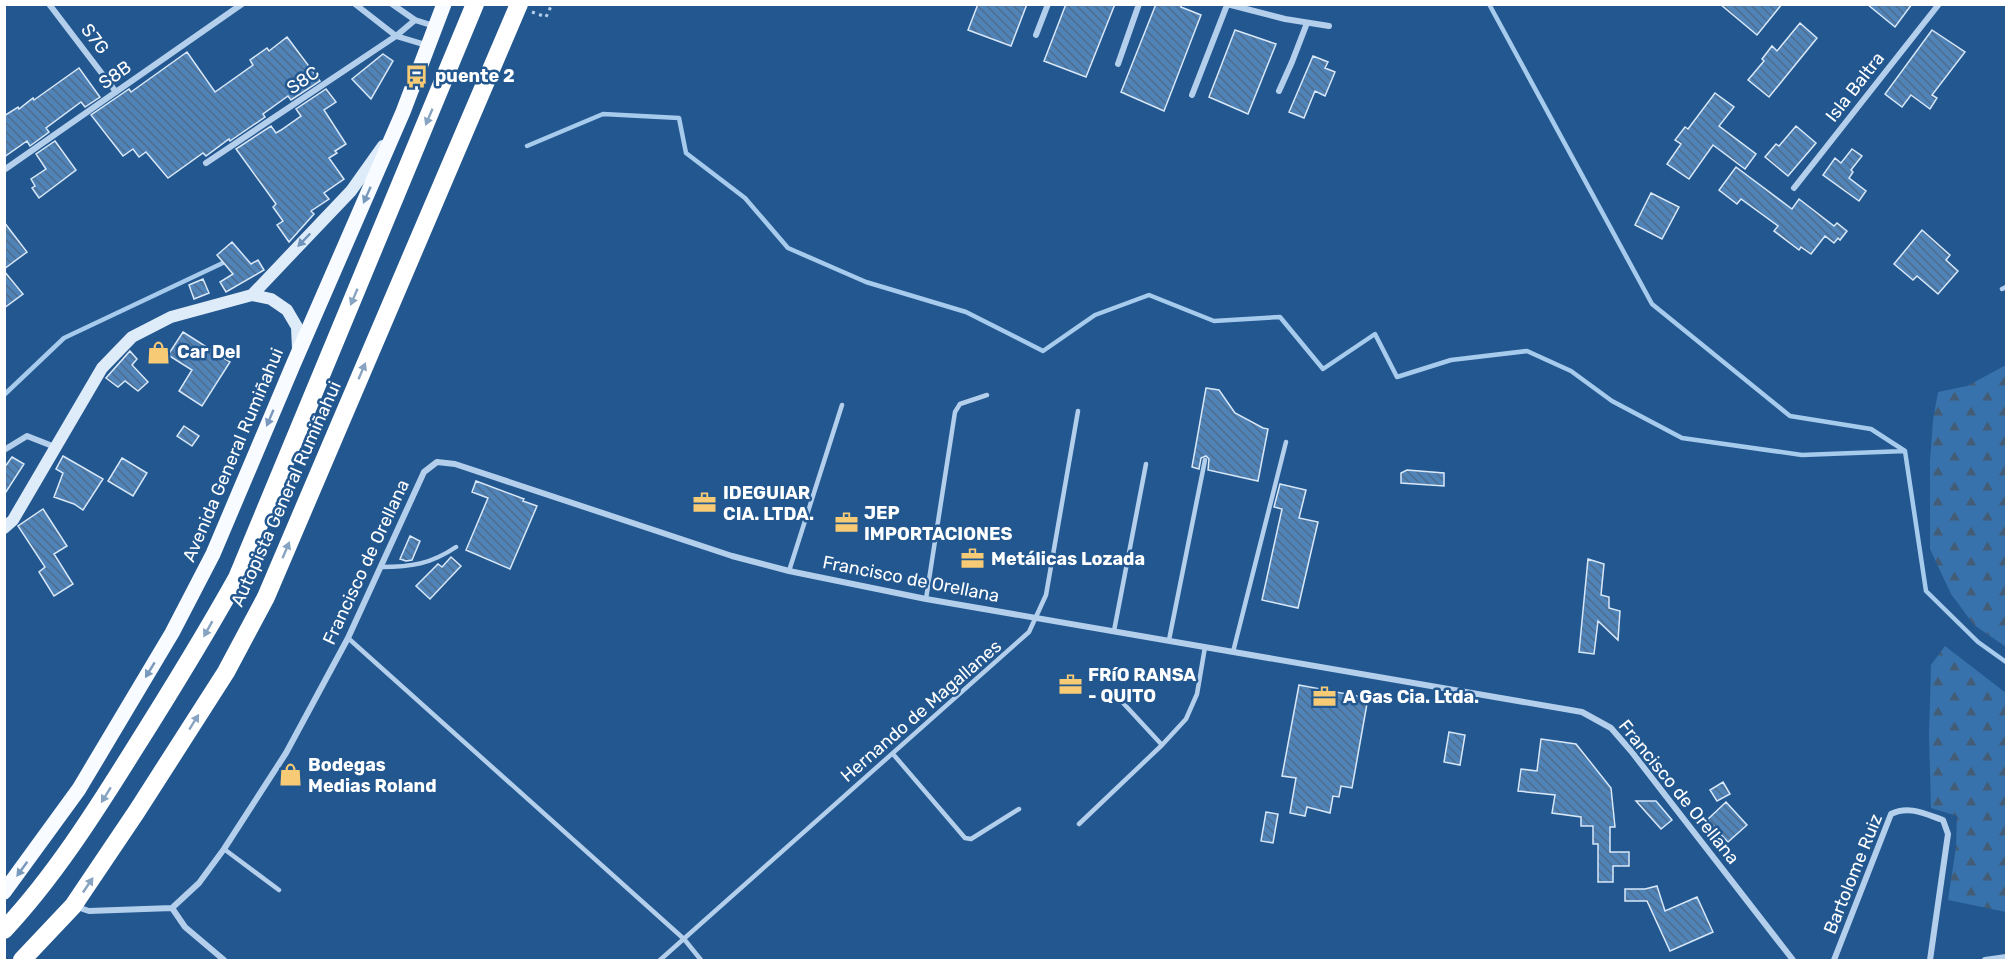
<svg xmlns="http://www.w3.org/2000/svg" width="2011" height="965" font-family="Rubik,sans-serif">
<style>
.forest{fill:url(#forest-firs)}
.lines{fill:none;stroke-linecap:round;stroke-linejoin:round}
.stream{stroke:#a7cbed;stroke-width:4.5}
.building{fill:url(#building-back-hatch);stroke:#d8e8f9;stroke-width:1.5}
.path{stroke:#b3cfec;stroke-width:3;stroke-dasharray:3 4.5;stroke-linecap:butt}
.lane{stroke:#b3cfec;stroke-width:4.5}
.street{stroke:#b3cfec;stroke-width:6}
.secondary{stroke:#deebf9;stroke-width:12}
.primary{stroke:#f8fbff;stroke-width:15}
.highway{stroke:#fff;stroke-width:18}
.oneway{fill:#86a3c1}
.oneway2{fill:#7899bc}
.oneway3{fill:#6e92b9}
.labels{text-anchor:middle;stroke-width:5;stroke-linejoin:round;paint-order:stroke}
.street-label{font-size:18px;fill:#fff;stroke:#23578f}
.poi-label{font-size:18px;font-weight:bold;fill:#fff;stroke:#23578f;text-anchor:start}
</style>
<defs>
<pattern id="forest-firs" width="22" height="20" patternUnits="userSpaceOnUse" patternTransform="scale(1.5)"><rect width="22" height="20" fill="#3772ac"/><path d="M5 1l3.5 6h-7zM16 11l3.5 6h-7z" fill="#435d77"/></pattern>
<pattern id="building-back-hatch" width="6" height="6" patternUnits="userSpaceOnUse" patternTransform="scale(1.5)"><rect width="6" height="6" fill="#5083b8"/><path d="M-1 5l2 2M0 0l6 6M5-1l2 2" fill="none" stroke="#4e6d8d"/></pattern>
</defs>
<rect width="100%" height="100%" fill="#23578f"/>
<path class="forest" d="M 2006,365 L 2006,647 L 1974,625 L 1951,594 L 1930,549 L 1930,461 L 1933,420 L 1938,392 L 1967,386 Z
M 1945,646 L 2006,693 L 2006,912 L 1948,900 L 1956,847 L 1957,816 L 1931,808 L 1929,735 L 1931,665 Z"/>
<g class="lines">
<path class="stream" d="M 1489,4 L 1652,304 L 1790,416 L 1871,429 L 1905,451 L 1926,591 L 1978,642 L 2006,662
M 527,146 L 603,114 L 679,118 L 686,153 L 745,198 L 788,248 L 866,282 L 966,312 L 1043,351 L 1095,315 L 1149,295 L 1214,321 L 1280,317 L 1323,369 L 1375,334 L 1397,377 L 1451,360 L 1527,351 L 1571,371 L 1612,401 L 1682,438 L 1802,455 L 1905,451
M 4,395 L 64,338 L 227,261"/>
</g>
<path class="building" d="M 978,4 L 1027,4 L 1011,46 L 968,30 Z
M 1066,4 L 1115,4 L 1086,77 L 1044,61 Z
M 1156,4 L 1182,4 L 1181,7 L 1201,15 L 1164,111 L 1121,92 Z
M 1720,4 L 1782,4 L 1757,35 Z
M 1867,4 L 1912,4 L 1895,27 Z
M 1800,23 L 1817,38 L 1769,97 L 1748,80 L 1764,61 L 1762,59 L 1772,46 L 1777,51 Z
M 1235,30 L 1276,44 L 1248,114 L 1209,97 Z
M 1932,30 L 1965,52 L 1932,95 L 1937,98 L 1930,109 L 1911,95 L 1902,107 L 1885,94 Z
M 287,37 L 320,81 L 291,100 L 288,96 L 263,114 L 265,117 L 230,141 L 229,139 L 206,156 L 203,153 L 168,178 L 146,152 L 139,157 L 133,149 L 123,156 L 91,115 L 129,89 L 131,92 L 187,52 L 215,92 L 253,65 L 250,60 L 267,48 L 269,51 Z
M 383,54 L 393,61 L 371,99 L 352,79 Z
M 1313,56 L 1328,62 L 1325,68 L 1335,72 L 1325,96 L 1315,91 L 1304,118 L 1289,112 Z
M 79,68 L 100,97 L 85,107 L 81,102 L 46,128 L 49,132 L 30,146 L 27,141 L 4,157 L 4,116 L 18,107 L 19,109 L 33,98 L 34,100 Z
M 326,89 L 336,102 L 324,110 L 346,144 L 335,151 L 337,153 L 329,158 L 344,179 L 324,193 L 329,199 L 311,211 L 314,214 L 289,242 L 277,225 L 283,221 L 273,207 L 276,204 L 236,149 L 271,126 L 276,133 L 281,130 L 301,116 L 296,109 Z
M 1715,93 L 1734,107 L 1719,126 L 1756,154 L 1745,169 L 1713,145 L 1689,179 L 1667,164 L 1681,144 L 1675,140 L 1685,127 L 1688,129 Z
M 1796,126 L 1816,143 L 1788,176 L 1765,157 L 1776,144 L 1779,146 Z
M 55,141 L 76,170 L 39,198 L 32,188 L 35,186 L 31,179 L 46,169 L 36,154 Z
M 1852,149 L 1862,156 L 1851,170 L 1853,172 L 1849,178 L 1866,191 L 1859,201 L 1823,175 L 1835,158 L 1841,163 Z
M 1736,167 L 1792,209 L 1799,199 L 1834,226 L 1837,223 L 1847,231 L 1840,240 L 1838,238 L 1834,243 L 1825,236 L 1811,254 L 1801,247 L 1799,250 L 1774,231 L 1778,226 L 1741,199 L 1737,204 L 1719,190 Z
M 1651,193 L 1679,207 L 1662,239 L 1635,225 Z
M 4,222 L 27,252 L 4,269 Z
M 1922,230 L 1950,255 L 1946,260 L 1958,271 L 1938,294 L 1917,276 L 1913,280 L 1894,264 Z
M 232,242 L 251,264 L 258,260 L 264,270 L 226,292 L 220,282 L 233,274 L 217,255 Z
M 4,271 L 23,294 L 4,308 Z
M 203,279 L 209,293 L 194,299 L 189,285 Z
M 183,332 L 230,362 L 202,406 L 179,391 L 192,370 L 168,355 Z
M 130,351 L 137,359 L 132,365 L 148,382 L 138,391 L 125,381 L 118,387 L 106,378 Z
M 1206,388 L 1219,390 L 1235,413 L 1263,428 L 1268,429 L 1258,481 L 1208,470 L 1209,459 L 1206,456 L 1201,458 L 1199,469 L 1192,467 Z
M 184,426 L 199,436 L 192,446 L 177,436 Z
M 63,456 L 103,479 L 83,510 L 74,504 L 54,497 L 63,473 L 56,469 Z
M 12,457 L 24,464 L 4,495 L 4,468 Z
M 122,458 L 147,473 L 133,496 L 108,481 Z
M 1407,470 L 1444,473 L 1444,486 L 1401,483 L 1401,473 Z
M 476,481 L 524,499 L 523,501 L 537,506 L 510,569 L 466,550 L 488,498 L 472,492 Z
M 1280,484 L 1306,490 L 1299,518 L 1318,522 L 1298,608 L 1262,600 L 1282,509 L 1274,507 Z
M 43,509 L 67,546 L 54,554 L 73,584 L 54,596 L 39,572 L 45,567 L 18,526 Z
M 410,536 L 420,541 L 412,560 L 406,561 L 400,559 Z
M 451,557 L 461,566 L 430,599 L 416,586 L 438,564 L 442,567 Z
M 1588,559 L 1604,564 L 1601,595 L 1609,597 L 1609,608 L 1620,611 L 1618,640 L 1598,621 L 1594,654 L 1579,652 Z
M 1299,685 L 1368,698 L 1352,788 L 1341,786 L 1339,797 L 1333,796 L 1330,813 L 1307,807 L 1305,816 L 1290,813 L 1296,778 L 1282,776 Z
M 1449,732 L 1465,735 L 1460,765 L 1444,762 Z
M 1541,739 L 1576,744 L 1611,788 L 1615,827 L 1610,827 L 1610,852 L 1629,852 L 1629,866 L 1613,866 L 1613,882 L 1598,882 L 1598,844 L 1593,844 L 1593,826 L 1581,826 L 1581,817 L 1552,813 L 1555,795 L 1518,791 L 1521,769 L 1537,771 Z
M 1723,782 L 1730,794 L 1717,801 L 1710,790 Z
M 1636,801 L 1656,801 L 1672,820 L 1661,829 Z
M 1726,802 L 1747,825 L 1728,842 L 1707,820 Z
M 1266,812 L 1278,814 L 1273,843 L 1261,841 Z
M 1657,886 L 1665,911 L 1697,897 L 1713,932 L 1670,951 L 1647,901 L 1625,901 L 1625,889 L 1645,889 Z"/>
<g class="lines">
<path class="path" d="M 532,12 L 546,17 L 552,4"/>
<path class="lane" d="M 2002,289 L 2006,287
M 381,567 C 411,567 431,564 456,547
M 789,571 L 842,405
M 926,599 L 955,412 L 960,404 L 987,395
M 1114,631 L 1146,464
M 348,638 L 684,939 L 701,960
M 1169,640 L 1205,460
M 1233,652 L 1286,442
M 1112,691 L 1162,745
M 893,754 L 965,838 L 971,839 L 1019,809
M 1079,824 L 1162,745 L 1186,719 L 1197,694 L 1205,647
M 224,849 L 279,890
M 660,960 L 1029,632 L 1046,595 L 1078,411"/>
<path class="street" d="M 49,4 L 116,92
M 355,4 L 396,36 L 426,45
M 392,4 L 415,20 L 434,26
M 1227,4 L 1285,19 L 1329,26
M 1036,35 L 1048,4
M 1118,64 L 1139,4
M 1279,91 L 1292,62 L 1307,23
M 1192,95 L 1227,5
M 206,163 L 396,36 L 415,20
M 4,170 L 242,4
M 1794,188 L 1939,4
M 4,450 L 27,436 L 55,447
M 77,907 L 89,911 L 172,908
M 172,908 L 199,883 L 224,849 L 286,753 L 348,638 L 424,472 L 437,462 L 455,464 L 732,556 L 789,571 L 926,599 L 1582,712 L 1611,728 L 1631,751 L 1793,960
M 172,908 L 185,927 L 224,960
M 1834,960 L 1891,814 C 1909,805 1925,814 1943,820 L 1948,834 L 1930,960
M 1985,960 L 2006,957"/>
<path class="secondary" d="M 252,295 L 351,191 L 383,146
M 4,528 L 13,520 L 102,368 L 132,337 L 171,317 L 252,295 L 271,299 L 287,310 L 297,327 L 298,349"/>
<path class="primary" d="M 4,892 L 79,789 L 172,633 L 213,554 L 293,365 L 403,112 L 444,4"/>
<path class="highway" d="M 4,930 C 53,878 95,812 133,751 C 169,694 204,637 237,578 L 475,4
M 22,960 L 73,906 L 137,811 L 226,672 L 266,597 L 519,4"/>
</g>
<defs><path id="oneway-solid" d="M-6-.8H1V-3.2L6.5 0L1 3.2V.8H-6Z" transform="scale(1.5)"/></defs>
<g class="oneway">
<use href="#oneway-solid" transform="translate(429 117) rotate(113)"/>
<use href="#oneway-solid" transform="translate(354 297) rotate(113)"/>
<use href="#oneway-solid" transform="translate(362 371) rotate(-67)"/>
<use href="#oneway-solid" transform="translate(286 550) rotate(-67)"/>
<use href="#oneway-solid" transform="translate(208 629) rotate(119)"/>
<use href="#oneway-solid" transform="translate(194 722) rotate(-58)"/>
<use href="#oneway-solid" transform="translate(106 795) rotate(122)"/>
<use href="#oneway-solid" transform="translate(88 885) rotate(-56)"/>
</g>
<g class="oneway2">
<use href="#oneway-solid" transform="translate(367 195) rotate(114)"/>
<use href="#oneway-solid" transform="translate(270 418) rotate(113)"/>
<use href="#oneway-solid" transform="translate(150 670) rotate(121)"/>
<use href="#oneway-solid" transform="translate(22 869) rotate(126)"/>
</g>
<use class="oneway3" href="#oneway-solid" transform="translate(304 240) rotate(134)"/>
<defs>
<symbol id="bus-bare" viewBox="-9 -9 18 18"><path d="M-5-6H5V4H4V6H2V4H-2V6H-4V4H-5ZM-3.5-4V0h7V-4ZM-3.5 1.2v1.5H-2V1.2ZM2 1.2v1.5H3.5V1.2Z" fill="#f7cb75" stroke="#23578f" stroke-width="2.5" paint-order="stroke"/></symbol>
<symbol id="shop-bare" viewBox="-9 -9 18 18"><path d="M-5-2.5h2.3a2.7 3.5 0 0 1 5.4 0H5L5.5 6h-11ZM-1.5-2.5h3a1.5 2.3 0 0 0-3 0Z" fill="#f7cb75" stroke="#23578f" stroke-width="2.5" paint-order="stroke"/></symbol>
<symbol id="office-bare" viewBox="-9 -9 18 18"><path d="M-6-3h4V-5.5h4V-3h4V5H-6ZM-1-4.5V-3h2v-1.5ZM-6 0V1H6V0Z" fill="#f7cb75" stroke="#23578f" stroke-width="2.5" paint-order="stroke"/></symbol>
</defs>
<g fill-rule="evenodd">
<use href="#bus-bare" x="400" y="60" width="33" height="33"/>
<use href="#shop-bare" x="142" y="336" width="33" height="33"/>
<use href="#office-bare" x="688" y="486" width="33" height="33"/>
<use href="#office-bare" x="830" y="506" width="33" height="33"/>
<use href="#office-bare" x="956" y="542" width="33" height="33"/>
<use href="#office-bare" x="1054" y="668" width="33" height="33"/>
<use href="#office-bare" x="1308" y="680" width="33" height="33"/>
<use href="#shop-bare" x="274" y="758" width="33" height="33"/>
</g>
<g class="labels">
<g class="street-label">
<text transform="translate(95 39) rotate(53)" y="6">S7G</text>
<text transform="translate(115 75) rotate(-35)" y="6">S8B</text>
<text transform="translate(303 80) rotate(-34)" y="6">S8C</text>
<text transform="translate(1855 87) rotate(-52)" y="6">Isla Baltra</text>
<text transform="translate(233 455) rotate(-67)" y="6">Avenida General Rumiñahui</text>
<text transform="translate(286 494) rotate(-66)" y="6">Autopista General Rumiñahui</text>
<text transform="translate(366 562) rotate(-65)" y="6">Francisco de Orellana</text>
<text transform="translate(911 579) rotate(11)" y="6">Francisco de Orellana</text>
<text transform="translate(921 711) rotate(-41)" y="6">Hernando de Magallanes</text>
<text transform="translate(1679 792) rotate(51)" y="6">Francisco de Orellana</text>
<text transform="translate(1853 874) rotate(-68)" y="6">Bartolome Ruiz</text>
</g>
<g class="poi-label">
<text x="435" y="82">puente 2</text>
<text x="177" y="358">Car Del</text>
<text x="723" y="499">IDEGUIAR<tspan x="723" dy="21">CIA. LTDA.</tspan></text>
<text x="864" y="519">JEP<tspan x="864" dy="21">IMPORTACIONES</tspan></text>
<text x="991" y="565">Metálicas Lozada</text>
<text x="1088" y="681">FRíO RANSA<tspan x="1088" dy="21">- QUITO</tspan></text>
<text x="1343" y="703">A Gas Cia. Ltda.</text>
<text x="308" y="771">Bodegas<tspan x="308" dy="21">Medias Roland</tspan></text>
</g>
</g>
<rect width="2011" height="965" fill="none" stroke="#ffffff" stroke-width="12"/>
</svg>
